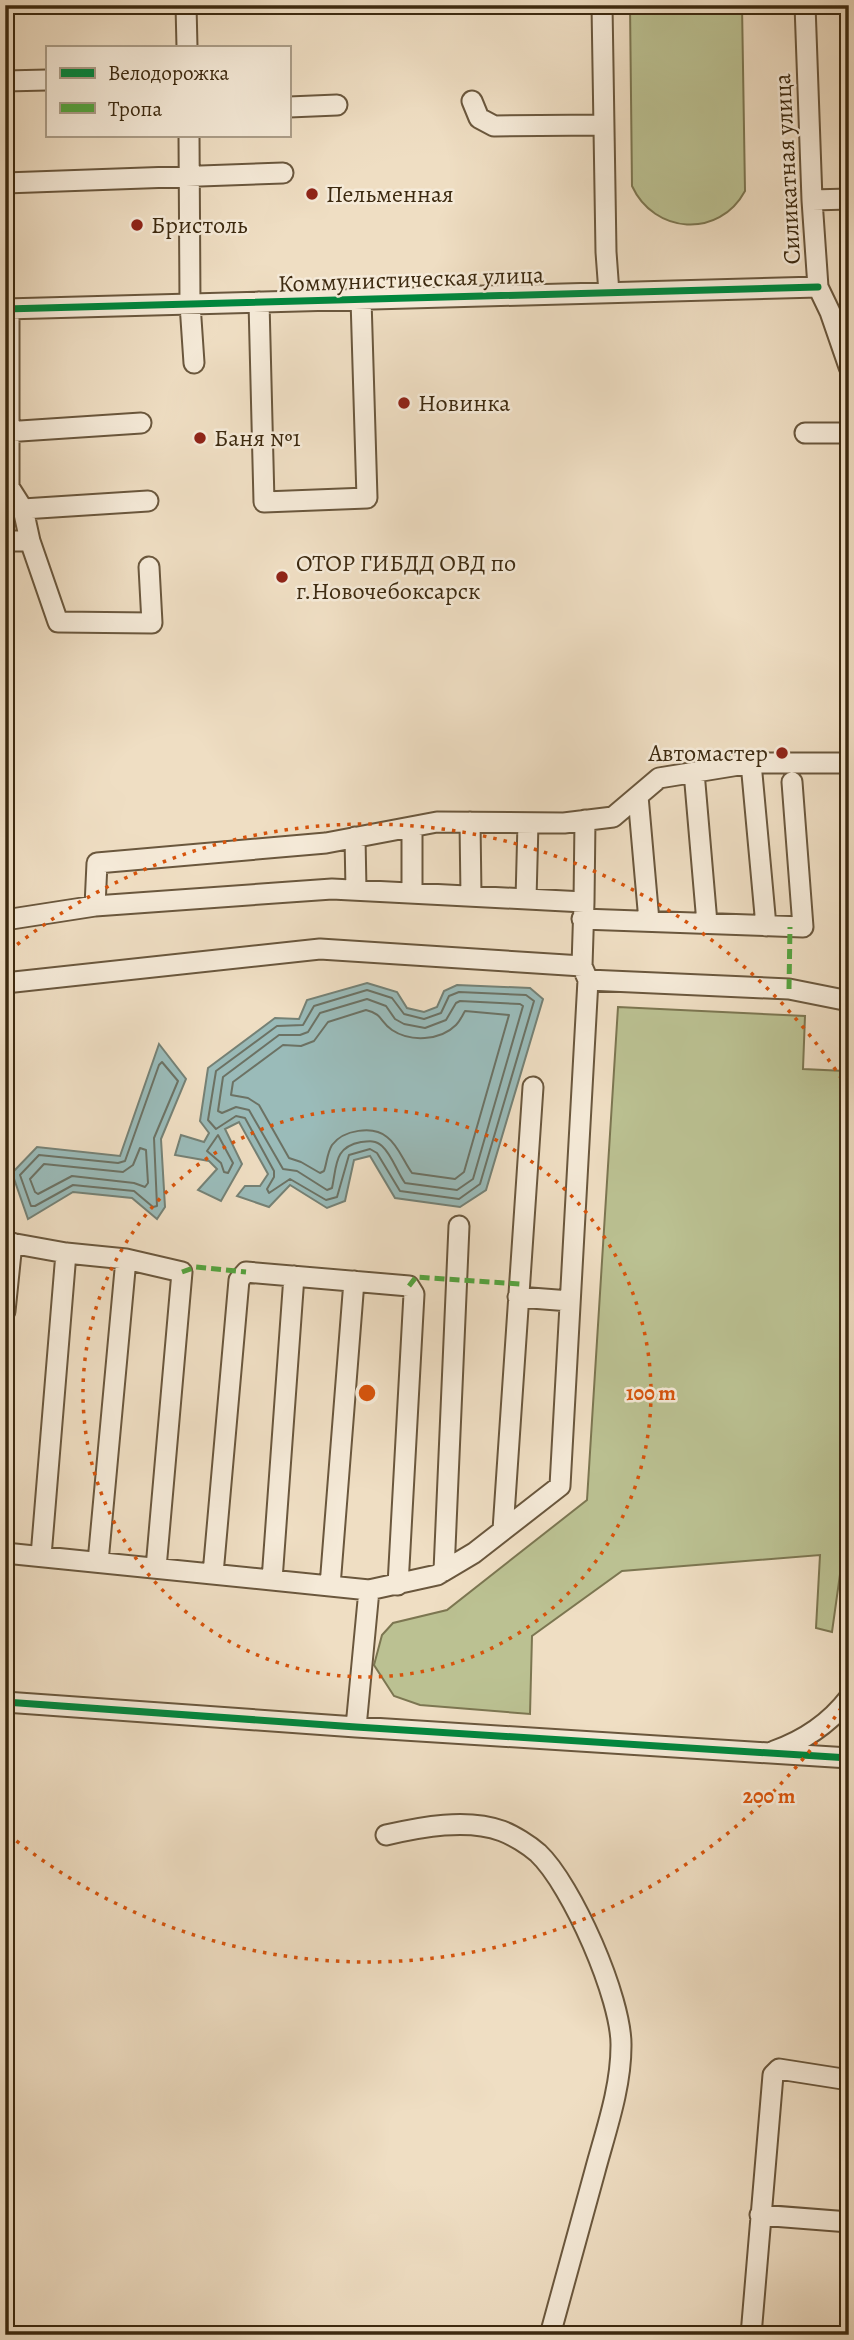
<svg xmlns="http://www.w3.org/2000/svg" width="854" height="2340" font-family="Alegreya,serif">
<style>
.green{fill:#bbc192;stroke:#7c7651;stroke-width:2}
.water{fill:#9abbb9;stroke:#758175;stroke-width:2}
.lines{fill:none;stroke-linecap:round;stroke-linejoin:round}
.shore{stroke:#6c7264;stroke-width:2}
.minor-casing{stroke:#6a573d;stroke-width:23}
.minor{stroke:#f5ead8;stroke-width:19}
.quiet{stroke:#54a43f;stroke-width:5;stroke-dasharray:10 5;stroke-linecap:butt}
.cycleway-casing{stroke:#f5ead8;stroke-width:11}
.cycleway{stroke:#00873e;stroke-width:7}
.ring{fill:none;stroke:#d7540c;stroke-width:3.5;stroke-dasharray:3.5 7}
.poi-dot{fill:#8f2418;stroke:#f5ead8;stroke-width:2.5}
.labels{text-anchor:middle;stroke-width:5;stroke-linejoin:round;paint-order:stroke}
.street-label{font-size:24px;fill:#3d2a10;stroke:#f5ead8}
.poi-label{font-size:24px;fill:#3d2a10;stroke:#f5ead8;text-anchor:start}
.centre{fill:#d7540c;stroke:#f5ead8;stroke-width:3.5}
.ring-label{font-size:21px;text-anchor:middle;font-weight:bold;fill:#d7540c;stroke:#f5ead8;stroke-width:5;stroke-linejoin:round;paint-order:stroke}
</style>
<rect width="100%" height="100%" fill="#efdec3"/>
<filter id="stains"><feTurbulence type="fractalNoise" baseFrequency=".00286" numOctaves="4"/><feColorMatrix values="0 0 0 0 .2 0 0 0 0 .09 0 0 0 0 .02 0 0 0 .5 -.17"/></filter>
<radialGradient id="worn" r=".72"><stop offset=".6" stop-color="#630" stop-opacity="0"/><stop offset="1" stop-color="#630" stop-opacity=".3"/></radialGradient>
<path class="green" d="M 630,5 L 742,5 L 745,191 C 719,239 654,234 632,186 Z
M 618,1007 L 805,1016 L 803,1069 L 845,1071 L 849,1161 L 849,1558 L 842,1560 L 832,1632 L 816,1628 L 820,1555 L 622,1571 L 532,1636 L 530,1714 L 420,1705 L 394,1696 L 374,1665 L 382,1635 L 393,1623 L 447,1610 L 587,1500 Z"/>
<path class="water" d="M 367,983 L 397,992 L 407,1008 L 424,1012 L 437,1007 L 444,991 L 457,985 L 530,988 L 543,999 L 486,1190 L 460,1207 L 395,1198 L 370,1156 L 354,1160 L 345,1201 L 327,1208 L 290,1185 L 269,1207 L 237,1196 L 245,1186 L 260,1186 L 268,1174 L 239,1122 L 225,1129 L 242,1164 L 221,1201 L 198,1190 L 217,1169 L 209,1161 L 175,1155 L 181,1135 L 204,1142 L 209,1133 L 200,1121 L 208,1068 L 275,1018 L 299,1019 L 307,1000 Z
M 159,1044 L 186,1079 L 161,1139 L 165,1207 L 157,1219 L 132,1198 L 73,1192 L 28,1219 L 12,1173 L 37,1147 L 120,1156 Z"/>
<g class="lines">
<path class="shore" d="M 367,990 L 392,998 L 404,1014 L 424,1019 L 441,1013 L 449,996 L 459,992 L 526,995 L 534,1001 L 480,1184 L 459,1199 L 400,1191 L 377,1153 L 370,1149 L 349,1155 L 337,1197 L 326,1200 L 290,1179 L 269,1193 L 267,1189 L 274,1177 L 274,1171 L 245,1118 L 236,1116 L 216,1129 L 208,1120 L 216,1071 L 277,1026 L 303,1025 L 314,1006 Z
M 367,999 L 386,1006 L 395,1019 L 404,1024 L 425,1028 L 446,1020 L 456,1003 L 460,1001 L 520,1004 L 523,1006 L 473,1179 L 457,1190 L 405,1183 C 397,1172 392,1155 382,1146 C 376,1140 369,1141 361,1142 C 334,1147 337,1165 332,1188 L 327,1190 L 297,1171 L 283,1169 L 249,1110 L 236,1107 L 222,1113 L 218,1111 L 223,1077 L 279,1035 L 300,1035 L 308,1032 L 320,1013 Z
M 366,1010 C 383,1014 380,1022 392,1030 C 410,1042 440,1041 456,1025 C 460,1021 462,1016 465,1011 L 509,1015 L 464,1172 L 455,1179 L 412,1173 C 404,1162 398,1145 387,1137 C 373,1125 343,1130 332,1145 C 327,1153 327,1163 324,1171 L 320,1173 L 301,1162 L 289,1158 L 259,1105 L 248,1098 L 231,1095 L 233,1082 L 283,1045 L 301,1046 L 314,1041 L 328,1022 Z
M 162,1062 L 178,1081 L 154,1138 L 157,1206 L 153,1207 L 134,1191 L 73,1185 L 35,1206 L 31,1206 L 20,1175 L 39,1155 L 118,1163 L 125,1161 L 159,1065 Z
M 218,1135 L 233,1163 L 228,1173 L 224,1172 L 221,1163 L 207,1151 Z
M 140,1148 L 146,1150 L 148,1183 L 145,1187 L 134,1183 L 72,1176 L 38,1194 L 35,1192 L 30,1179 L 44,1164 L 123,1172 L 133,1165 Z"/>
<defs>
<path id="minor" d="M 186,5 L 187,47
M 602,5 L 606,252 L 609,293
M 805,5 L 812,200 L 818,287 L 830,312 L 849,367
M 5,81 L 47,80
M 472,101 L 479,118 L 494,126 L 603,125
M 289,107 L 337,105
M 189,135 L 190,304 L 194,363
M 5,183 L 283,173
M 812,200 L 849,199
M 259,302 L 264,502 L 367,498 L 361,299
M 5,309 L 818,287
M 9,309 L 9,487 L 23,509 L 30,541 L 58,622 L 152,623 L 149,567
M 5,432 L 141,423
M 805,433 L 849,433
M 23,509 L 148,501
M 5,541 L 30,541
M 751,763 L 766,926
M 694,772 L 707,923
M 638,796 L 649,921
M 470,822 L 471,896
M 412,827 L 412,893
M 355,837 L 356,890
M 526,899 L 528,823
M 584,902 L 585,820
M 95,906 L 97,863 L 326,843 L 437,822 L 564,823 L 613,817 L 659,778 L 751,763 L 849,763
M 582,919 L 803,927 L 792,782
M 5,920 L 95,906 L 332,889 L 584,902 L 582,966 L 588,980 L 789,989 L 849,1001
M 5,983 L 320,949 L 582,966
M 5,1242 L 66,1253 L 126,1259 L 182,1272 L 156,1568
M 518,1297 L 570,1301
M 5,1311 L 12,1243
M 503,1530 L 533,1087
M 5,1553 L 369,1590
M 41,1556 L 66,1253
M 98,1562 L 126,1259
M 444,1571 L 459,1226
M 213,1574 L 239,1280 L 246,1272 L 409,1286 L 414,1294 L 398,1585
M 272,1580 L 294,1276
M 330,1586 L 354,1281
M 5,1702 L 356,1727 L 849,1758
M 356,1727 L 369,1590 L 437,1575 L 474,1553 L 560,1486 L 588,980
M 774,1751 C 805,1740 829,1724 849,1698
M 386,1835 C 421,1827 467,1818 502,1831 C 513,1835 529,1845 538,1853 C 572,1885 622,1999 621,2046 C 621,2088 606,2130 595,2171 C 580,2225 565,2280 550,2335
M 760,2215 L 849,2222
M 751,2335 L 773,2075 L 779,2069 L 849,2080"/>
</defs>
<use href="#minor" class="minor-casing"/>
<use href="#minor" class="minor"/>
<path class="quiet" d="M 789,989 L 790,927
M 182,1272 L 196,1267 L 246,1272
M 409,1286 L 416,1277 L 520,1284"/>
<defs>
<path id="cycleway" d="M 5,309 L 818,287
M 5,1702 L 356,1727 L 849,1758"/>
</defs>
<use href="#cycleway" class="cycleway-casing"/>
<use href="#cycleway" class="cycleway"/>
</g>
<g class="ring">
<circle cx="367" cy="1393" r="284"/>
<path d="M847 1699A569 569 0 0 1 9 1835M9 951A569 569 0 0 1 847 1087"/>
</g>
<g class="poi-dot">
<circle cx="312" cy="194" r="7"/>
<circle cx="137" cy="225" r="7"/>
<circle cx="404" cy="403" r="7"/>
<circle cx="200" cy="438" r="7"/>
<circle cx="282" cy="577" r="7"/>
<circle cx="782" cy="753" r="7"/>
</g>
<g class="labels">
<g class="street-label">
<text transform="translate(787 169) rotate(-93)" y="8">Силикатная улица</text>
<text transform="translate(411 279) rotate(-2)" y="8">Коммунистическая улица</text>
</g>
<g class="poi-label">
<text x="326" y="202">Пельменная</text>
<text x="151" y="233">Бристоль</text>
<text x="418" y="411">Новинка</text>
<text x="214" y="446">Баня №1</text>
<text x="296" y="571">ОТОР ГИБДД ОВД по<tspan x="296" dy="28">г.Новочебоксарск</tspan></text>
<text x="768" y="761" text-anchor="end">Автомастер</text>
</g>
</g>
<circle cx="367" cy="1393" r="10" class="centre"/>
<g class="ring-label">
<text x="651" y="1400">100 m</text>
<text x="769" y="1803">200 m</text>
</g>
<rect width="854" height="2340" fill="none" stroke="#efdec3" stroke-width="28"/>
<rect x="7" y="7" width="840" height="2326" fill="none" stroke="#3d2a10" stroke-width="3.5"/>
<rect x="14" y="14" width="826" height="2312" fill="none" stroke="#3d2a10" stroke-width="2"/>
<rect x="46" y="46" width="245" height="91" fill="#f5ead8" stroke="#ab9d88" stroke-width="2"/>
<rect x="60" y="68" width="35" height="10" fill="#00873e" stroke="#ab9d88" stroke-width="2"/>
<text x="108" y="80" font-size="21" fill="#3d2a10">Велодорожка</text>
<rect x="60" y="103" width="35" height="10" fill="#54a43f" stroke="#ab9d88" stroke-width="2"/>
<text x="108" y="116" font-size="21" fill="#3d2a10">Тропа</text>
<rect width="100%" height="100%" filter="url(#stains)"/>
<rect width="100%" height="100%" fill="url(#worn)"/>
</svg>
